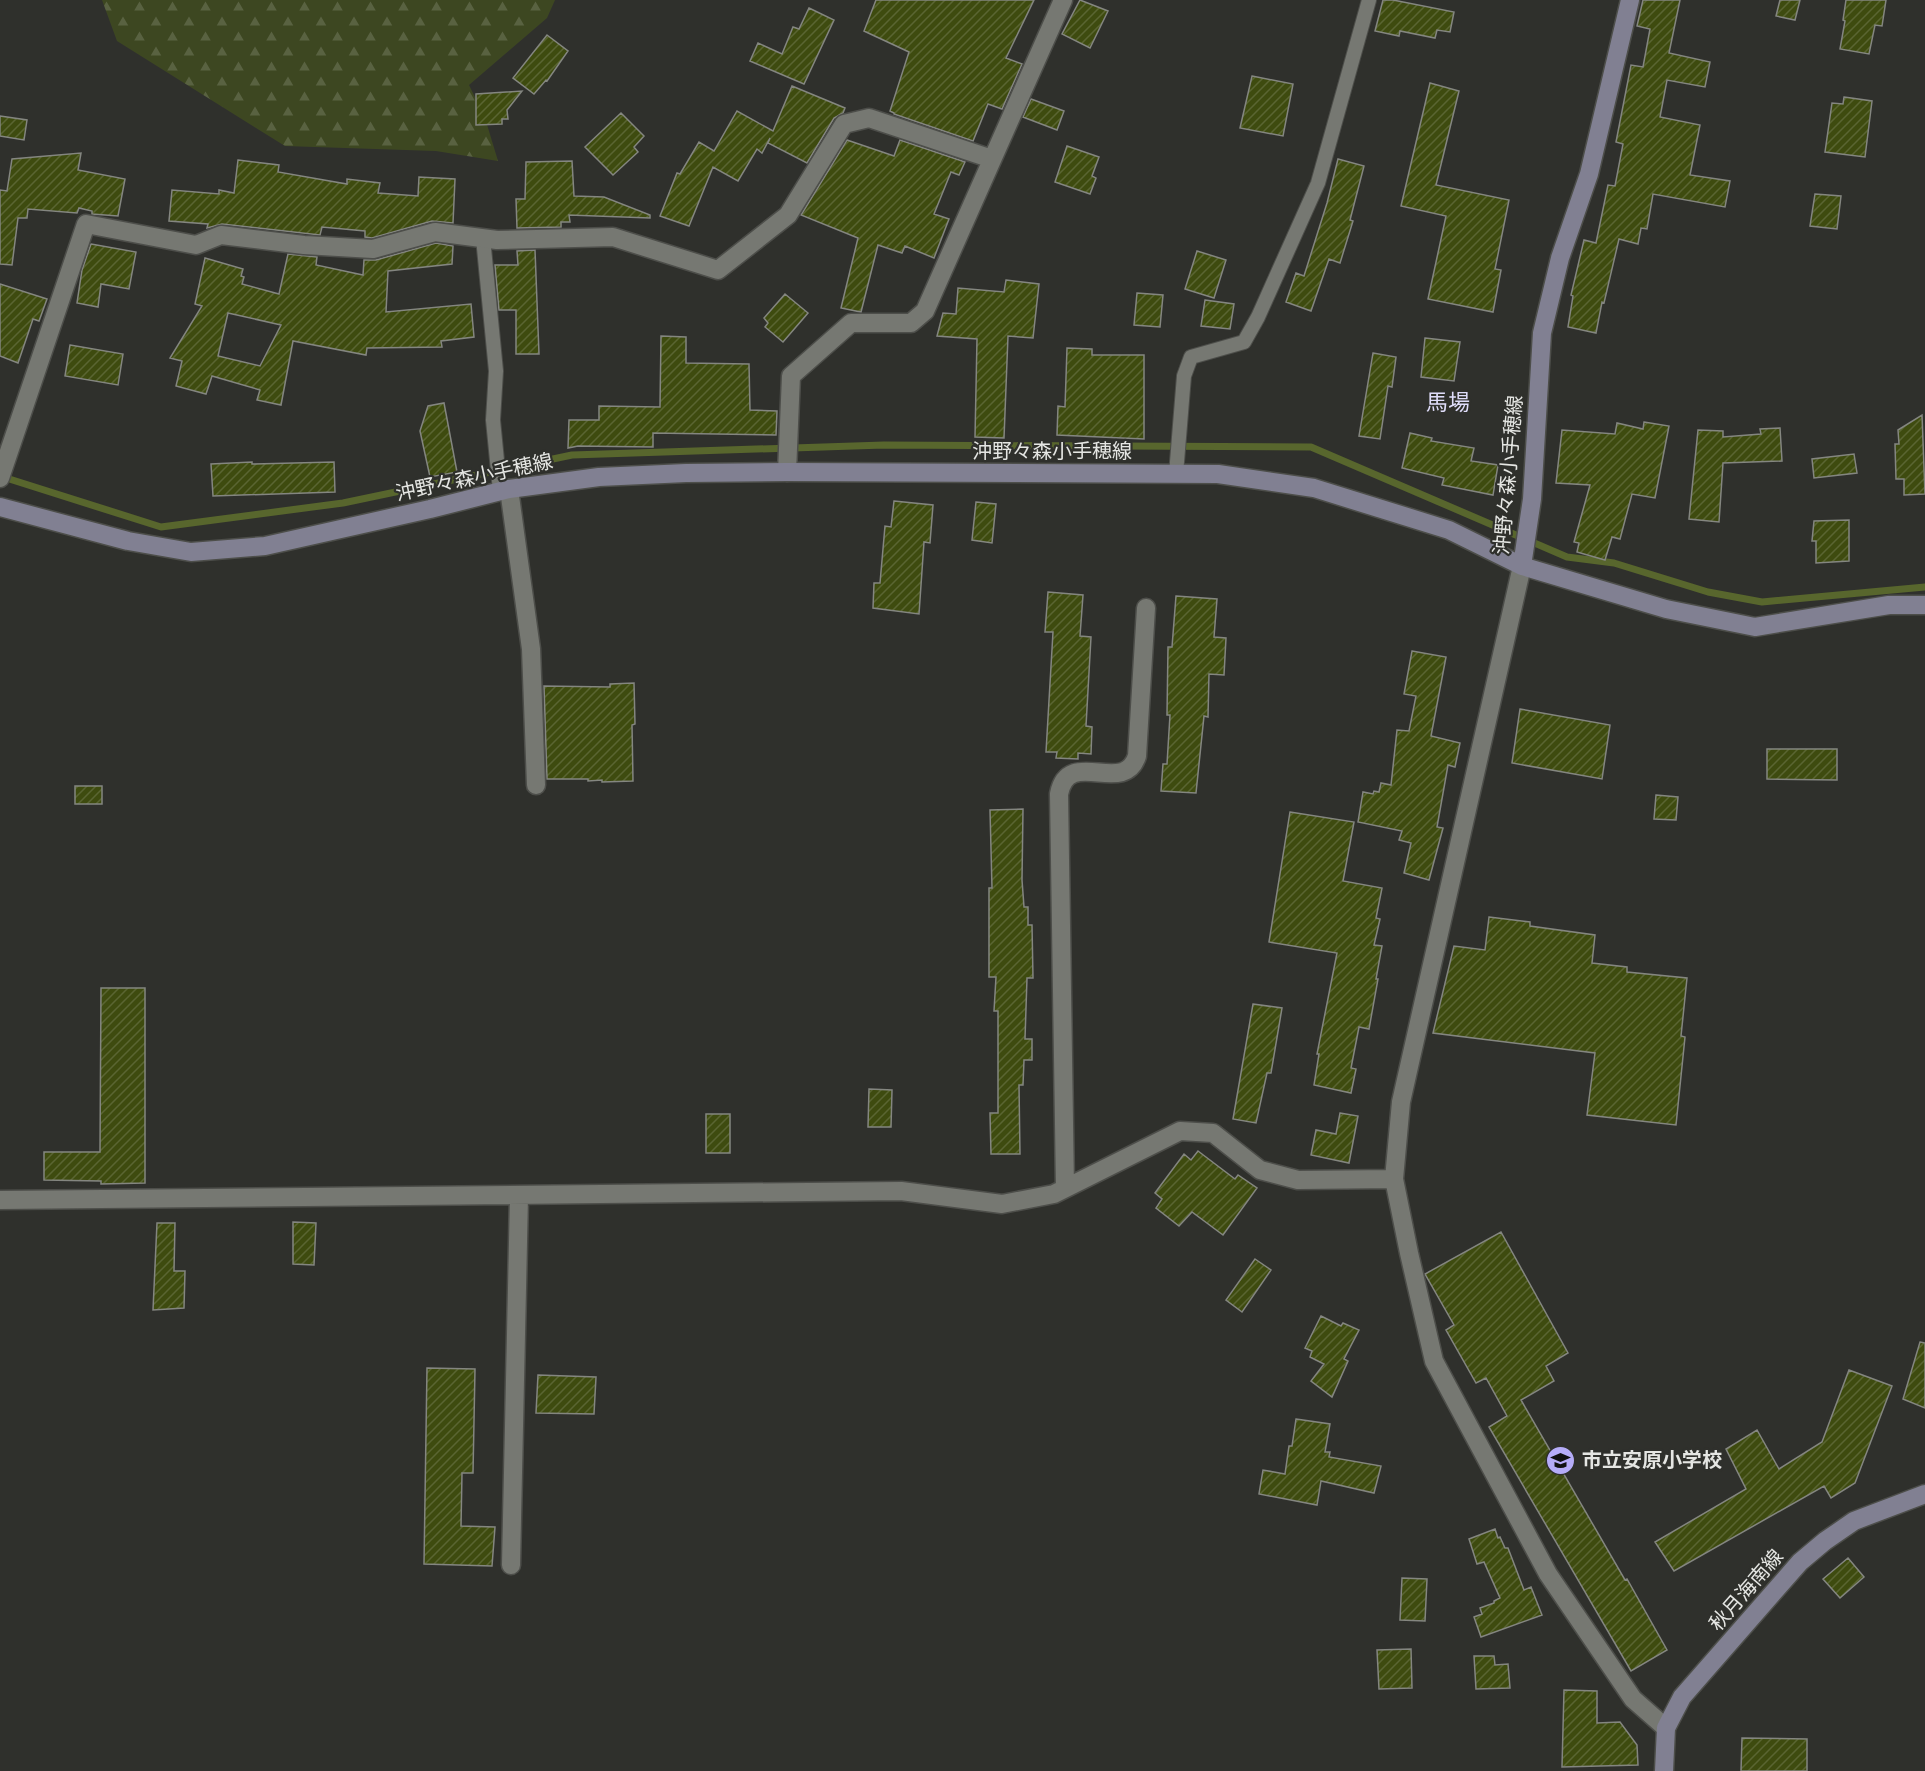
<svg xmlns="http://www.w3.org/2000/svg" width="1925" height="1771" font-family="'PT Sans','Noto Sans JP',sans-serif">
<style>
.forest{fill:url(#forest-firs)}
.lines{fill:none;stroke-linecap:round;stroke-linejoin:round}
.stream{stroke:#58662d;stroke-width:7}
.building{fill:url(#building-hatch);stroke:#848680;stroke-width:1.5;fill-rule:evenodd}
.lane-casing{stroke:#4d4e4a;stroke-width:16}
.street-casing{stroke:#4d4e4a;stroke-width:21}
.secondary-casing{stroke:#4d4e4a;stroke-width:21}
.lane{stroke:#767872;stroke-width:14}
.street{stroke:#767872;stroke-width:18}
.secondary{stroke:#818092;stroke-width:18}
.labels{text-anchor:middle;stroke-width:4.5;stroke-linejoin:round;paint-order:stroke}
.street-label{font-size:20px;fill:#e5e6e3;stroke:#2f302c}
.poi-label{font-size:20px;font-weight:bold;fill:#e5e6e3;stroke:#2f302c;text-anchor:start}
.quarter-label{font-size:22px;fill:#dfddfa;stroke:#2f302c}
</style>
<defs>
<pattern id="forest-firs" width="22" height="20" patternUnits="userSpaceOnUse" patternTransform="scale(1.5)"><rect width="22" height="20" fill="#3d4721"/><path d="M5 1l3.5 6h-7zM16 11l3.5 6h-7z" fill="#596241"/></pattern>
<pattern id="building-hatch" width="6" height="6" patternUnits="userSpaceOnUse" patternTransform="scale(1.5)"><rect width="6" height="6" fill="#3e4b0f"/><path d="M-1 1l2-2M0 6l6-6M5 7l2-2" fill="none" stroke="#5a6532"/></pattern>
</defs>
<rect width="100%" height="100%" fill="#2f302c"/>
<path class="forest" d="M 102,0 L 555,0 L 547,18 L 469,85 L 485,118 L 498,161 L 436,151 L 285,146 L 117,41 Z"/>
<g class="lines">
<path class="stream" d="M 3,477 L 161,527 L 343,503 L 572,455 L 884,445 L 1311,447 L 1567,557 L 1614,563 L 1708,592 L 1762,602 L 1925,587"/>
</g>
<path class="building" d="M 876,0 L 1034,0 L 1006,58 L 1022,64 L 1002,109 L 988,104 L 973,141 L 894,114 L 894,113 L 890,111 L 909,52 L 864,31 Z
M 1080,0 L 1108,11 L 1090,48 L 1062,34 Z
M 1383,0 L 1393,0 L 1454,12 L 1450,32 L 1437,30 L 1435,38 L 1400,31 L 1399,36 L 1375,31 Z
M 1643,0 L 1680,0 L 1669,53 L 1710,62 L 1705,87 L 1667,80 L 1660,117 L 1700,125 L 1690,175 L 1730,181 L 1725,207 L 1653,194 L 1647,229 L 1641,228 L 1638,244 L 1619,239 L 1604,303 L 1602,302 L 1596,333 L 1568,327 L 1573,296 L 1571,295 L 1584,240 L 1596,243 L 1608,185 L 1615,186 L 1623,144 L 1616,142 L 1631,65 L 1643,67 L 1650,29 L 1637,26 Z
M 1780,0 L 1800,0 L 1795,20 L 1776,16 Z
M 1846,0 L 1886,0 L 1882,26 L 1875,25 L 1869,54 L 1840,49 L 1845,21 L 1843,20 Z
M 809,8 L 834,20 L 804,84 L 750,61 L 758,43 L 782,54 L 793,27 L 799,29 Z
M 547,35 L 568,51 L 547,81 L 546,80 L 534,94 L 513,78 Z
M 1252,76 L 1293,84 L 1283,136 L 1240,128 Z
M 1430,83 L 1459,91 L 1436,185 L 1509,200 L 1495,269 L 1501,270 L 1493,312 L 1428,299 L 1446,216 L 1401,206 Z
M 792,86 L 845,108 L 843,113 L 834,118 L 807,163 L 768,143 L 770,138 L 762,153 L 757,149 L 738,181 L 713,167 L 689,226 L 660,216 L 677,173 L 680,174 L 699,142 L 714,151 L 737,111 L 773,131 Z
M 522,91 L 507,110 L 508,119 L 502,119 L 502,124 L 476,125 L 476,94 Z
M 1844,97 L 1872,101 L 1865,157 L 1825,152 L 1832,103 L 1843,104 Z
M 1031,99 L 1064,111 L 1057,130 L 1023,117 Z
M 621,113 L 644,136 L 634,147 L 638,152 L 613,175 L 585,147 Z
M 0,116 L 27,120 L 24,140 L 0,136 Z
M 847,140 L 894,156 L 900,140 L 965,162 L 959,175 L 951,172 L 934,214 L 949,219 L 934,258 L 905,246 L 902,253 L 878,245 L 861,312 L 841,308 L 858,238 L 801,215 Z
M 1067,146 L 1099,157 L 1092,176 L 1096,178 L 1090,194 L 1055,182 Z
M 81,153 L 78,170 L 125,179 L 118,216 L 92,214 L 92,211 L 79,208 L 77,213 L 28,209 L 27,218 L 18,218 L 12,265 L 0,264 L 0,190 L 7,191 L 12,159 Z
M 1338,159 L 1364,166 L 1350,220 L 1353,221 L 1340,263 L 1329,259 L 1311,311 L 1286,302 L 1296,273 L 1304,276 L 1327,203 Z
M 238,160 L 279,165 L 278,172 L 347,184 L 347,179 L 380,183 L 378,193 L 418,196 L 419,177 L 455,179 L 453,223 L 432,221 L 372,238 L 365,237 L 365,231 L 322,227 L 320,235 L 222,224 L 207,228 L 208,224 L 169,221 L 172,190 L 219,194 L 219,190 L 234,193 Z
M 572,161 L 574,196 L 604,197 L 650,215 L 650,218 L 569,215 L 570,222 L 561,222 L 561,227 L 517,228 L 516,199 L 525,199 L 526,162 Z
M 1815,194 L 1841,196 L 1837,229 L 1810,226 Z
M 436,243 L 453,246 L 452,264 L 388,271 L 386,312 L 471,304 L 474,337 L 441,341 L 442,347 L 367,348 L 366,355 L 293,341 L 281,405 L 257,400 L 260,390 L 212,376 L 206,394 L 176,386 L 182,361 L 170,358 L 202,306 L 195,304 L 205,258 L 243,269 L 241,276 L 244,277 L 242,284 L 279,294 L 288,254 L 317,257 L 316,265 L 363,275 L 364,260 L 376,260 ZM 228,313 L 281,325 L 260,366 L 218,356 Z
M 91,244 L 136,252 L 129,289 L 101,284 L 98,307 L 77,303 L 82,270 Z
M 535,250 L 539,354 L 516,354 L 516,310 L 499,310 L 495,265 L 518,265 L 517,251 Z
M 1197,251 L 1226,260 L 1214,298 L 1185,289 Z
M 1006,280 L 1039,284 L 1033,338 L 1008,336 L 1004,438 L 975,437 L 977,339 L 937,336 L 943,313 L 956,314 L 958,288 L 1004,292 Z
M 0,284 L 47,299 L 39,321 L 33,319 L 18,363 L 0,356 Z
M 1137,293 L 1163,295 L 1160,327 L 1134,325 Z
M 785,294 L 808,313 L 783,342 L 765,327 L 768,323 L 764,318 Z
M 1205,300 L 1234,304 L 1230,329 L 1201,326 Z
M 661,336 L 686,337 L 686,363 L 749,364 L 750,410 L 777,411 L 776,435 L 653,433 L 653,447 L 578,446 L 568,448 L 569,420 L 599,420 L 599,406 L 660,407 Z
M 1425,338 L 1460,342 L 1454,381 L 1421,377 Z
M 70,345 L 123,354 L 118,385 L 65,376 Z
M 1067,348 L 1092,349 L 1092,355 L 1144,355 L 1144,439 L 1057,435 L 1058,406 L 1065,407 Z
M 1373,353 L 1396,357 L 1392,387 L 1388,386 L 1380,439 L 1359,436 Z
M 444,403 L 457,472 L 430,477 L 420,431 L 428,406 Z
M 1922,415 L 1925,494 L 1904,495 L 1904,479 L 1896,479 L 1895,444 L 1899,444 L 1898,430 Z
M 1644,422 L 1669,426 L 1655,498 L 1632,494 L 1620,539 L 1612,537 L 1605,560 L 1577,552 L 1579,543 L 1574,542 L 1590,485 L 1556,483 L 1562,430 L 1615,434 L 1617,423 L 1643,429 Z
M 1780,428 L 1782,461 L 1723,463 L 1719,522 L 1689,519 L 1698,430 L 1723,431 L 1723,437 L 1761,434 L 1760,429 Z
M 1410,433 L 1432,438 L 1431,441 L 1474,448 L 1471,461 L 1498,465 L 1493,495 L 1442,485 L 1444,478 L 1402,468 Z
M 1854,454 L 1857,473 L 1814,478 L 1812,459 Z
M 252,462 L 252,464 L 334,462 L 335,492 L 213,496 L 211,464 Z
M 894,501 L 933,505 L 930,543 L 924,542 L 919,614 L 873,608 L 874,583 L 880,583 L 885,526 L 891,527 Z
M 976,502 L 996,504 L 992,543 L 972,540 Z
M 1849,520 L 1849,561 L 1816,563 L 1816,541 L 1812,541 L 1814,521 Z
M 1048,592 L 1083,595 L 1080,636 L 1091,637 L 1086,726 L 1092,727 L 1091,754 L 1078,753 L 1078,759 L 1056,758 L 1057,752 L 1046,752 L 1053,632 L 1045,632 Z
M 1176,596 L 1217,599 L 1214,637 L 1226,638 L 1224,675 L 1209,674 L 1208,717 L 1204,716 L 1196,793 L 1161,791 L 1163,764 L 1167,764 L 1170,715 L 1167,715 L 1168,647 L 1172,647 Z
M 1412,651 L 1446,657 L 1431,736 L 1460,743 L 1455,767 L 1448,765 L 1437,827 L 1443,828 L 1429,880 L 1404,873 L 1411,843 L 1399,840 L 1402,831 L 1358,822 L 1363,792 L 1373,794 L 1374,791 L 1379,792 L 1381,783 L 1391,785 L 1397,730 L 1409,731 L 1416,696 L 1404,694 Z
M 634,683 L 635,724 L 632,725 L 633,781 L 602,782 L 602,780 L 588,781 L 588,779 L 547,779 L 544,686 L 610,687 L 610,684 Z
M 1520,709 L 1610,725 L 1602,779 L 1512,763 Z
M 1767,749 L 1837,749 L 1837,780 L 1767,779 Z
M 75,786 L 102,786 L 102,804 L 75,804 Z
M 1656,795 L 1678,797 L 1676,820 L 1654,819 Z
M 1023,809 L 1022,880 L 1024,907 L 1028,907 L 1028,925 L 1032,925 L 1033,978 L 1027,978 L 1025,1039 L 1032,1039 L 1032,1060 L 1024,1060 L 1023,1085 L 1019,1085 L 1020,1154 L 991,1154 L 990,1113 L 998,1113 L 998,1011 L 994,1011 L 996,977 L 989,977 L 989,888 L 992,888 L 990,810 Z
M 1290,812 L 1354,822 L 1343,881 L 1382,888 L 1376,918 L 1380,919 L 1374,945 L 1382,946 L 1376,979 L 1378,979 L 1369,1029 L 1359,1027 L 1351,1068 L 1356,1069 L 1351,1093 L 1314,1085 L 1319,1054 L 1317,1054 L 1337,953 L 1269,942 Z
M 1489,917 L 1530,922 L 1530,926 L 1595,935 L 1592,963 L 1627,967 L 1627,972 L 1687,978 L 1681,1036 L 1685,1037 L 1676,1125 L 1587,1115 L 1595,1053 L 1433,1033 L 1454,946 L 1485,950 Z
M 101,988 L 145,988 L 145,1183 L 101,1184 L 101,1181 L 44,1180 L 44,1152 L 100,1152 Z
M 1253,1004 L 1282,1008 L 1271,1073 L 1267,1073 L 1256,1123 L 1233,1119 Z
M 869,1089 L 892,1090 L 891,1127 L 868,1127 Z
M 1340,1113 L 1358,1116 L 1349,1163 L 1311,1155 L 1316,1130 L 1336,1134 Z
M 706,1114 L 730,1114 L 730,1153 L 706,1153 Z
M 1198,1151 L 1235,1179 L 1238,1175 L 1257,1188 L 1223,1235 L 1192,1212 L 1179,1226 L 1156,1208 L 1162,1199 L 1155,1193 L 1184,1154 L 1191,1160 Z
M 293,1222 L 316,1223 L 314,1265 L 293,1264 Z
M 157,1223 L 175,1223 L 174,1271 L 185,1271 L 184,1308 L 153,1310 Z
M 1501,1232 L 1568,1353 L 1546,1366 L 1554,1381 L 1521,1400 L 1625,1580 L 1627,1579 L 1667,1650 L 1631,1671 L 1489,1427 L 1507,1416 L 1486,1378 L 1476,1383 L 1446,1330 L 1454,1325 L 1425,1274 Z
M 1255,1259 L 1271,1270 L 1242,1312 L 1226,1300 Z
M 1321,1316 L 1341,1326 L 1343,1323 L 1359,1330 L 1344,1359 L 1348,1361 L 1332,1397 L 1311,1381 L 1324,1364 L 1310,1357 L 1312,1351 L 1305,1348 Z
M 1920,1342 L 1925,1343 L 1925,1408 L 1903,1399 Z
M 427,1368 L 475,1369 L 473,1473 L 462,1473 L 461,1526 L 495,1527 L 492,1566 L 424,1564 Z
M 1849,1370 L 1892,1386 L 1855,1483 L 1831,1498 L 1824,1486 L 1674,1571 L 1655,1542 L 1746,1489 L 1726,1449 L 1757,1430 L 1779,1469 L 1822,1442 Z
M 538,1375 L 596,1377 L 594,1414 L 536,1413 Z
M 1296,1419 L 1330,1424 L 1325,1452 L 1330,1452 L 1329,1457 L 1381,1466 L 1374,1493 L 1321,1481 L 1317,1505 L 1259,1494 L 1263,1470 L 1285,1474 L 1289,1446 L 1292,1446 Z
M 1495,1529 L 1498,1538 L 1500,1537 L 1505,1548 L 1508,1548 L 1524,1590 L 1531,1587 L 1542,1615 L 1481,1637 L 1474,1617 L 1482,1614 L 1480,1608 L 1494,1603 L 1494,1601 L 1500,1598 L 1484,1562 L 1477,1564 L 1469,1539 Z
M 1848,1558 L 1864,1577 L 1840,1598 L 1823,1579 Z
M 1402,1578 L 1427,1579 L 1425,1621 L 1400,1620 Z
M 1411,1649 L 1412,1688 L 1379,1689 L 1377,1650 Z
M 1474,1656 L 1494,1656 L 1495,1665 L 1508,1664 L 1510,1688 L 1476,1689 Z
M 1564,1690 L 1597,1691 L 1597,1723 L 1620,1722 L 1637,1745 L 1638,1765 L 1562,1767 Z
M 1742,1738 L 1807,1739 L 1807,1771 L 1741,1771 Z"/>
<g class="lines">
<defs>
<path id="lane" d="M 483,238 L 496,371 L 493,420 L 500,491
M 1176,474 L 1184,376 L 1191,357 L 1244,342 L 1258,317 L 1318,183 L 1369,0"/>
<path id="street" d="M 787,472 L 791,376 L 851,323 L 911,323 L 925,311 L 1063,0
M 0,478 L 86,224 L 196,245 L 221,235 L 304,245 L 373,249 L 435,232 L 497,240 L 613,237 L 718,270 L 788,215 L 844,124 L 869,118 L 992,159
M 509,489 L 531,649 L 536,785
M 1522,566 L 1401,1102 L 1394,1179 L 1409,1253 L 1434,1361 L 1548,1574 L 1633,1699 L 1666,1728
M 1065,1188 L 1059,794 C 1068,746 1124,797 1137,756 L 1146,608
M 0,1200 L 901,1191 L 1002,1204 L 1054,1194 L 1180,1131 L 1213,1133 L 1260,1170 L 1298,1180 L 1394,1179
M 511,1565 L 519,1196"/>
<path id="secondary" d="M 0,507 L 128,541 L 191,552 L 265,546 L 430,509 L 509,489 L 599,477 L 686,473 L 787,472 L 1218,474 L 1314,488 L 1449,530 L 1522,566 L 1666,609 L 1755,627 L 1889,605 L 1925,605
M 1522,566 L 1532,499 L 1542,333 L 1560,258 L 1589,174 L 1630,0
M 1664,1771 L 1666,1728 L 1682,1697 L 1800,1562 L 1825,1541 L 1854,1521 L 1925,1494"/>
</defs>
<use href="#lane" class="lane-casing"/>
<use href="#street" class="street-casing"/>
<use href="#secondary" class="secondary-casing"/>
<use href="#lane" class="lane"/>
<use href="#street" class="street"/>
<use href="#secondary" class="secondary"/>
</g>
<defs>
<symbol id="school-disc" viewBox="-11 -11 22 22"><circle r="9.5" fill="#b5acf8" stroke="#2f302c"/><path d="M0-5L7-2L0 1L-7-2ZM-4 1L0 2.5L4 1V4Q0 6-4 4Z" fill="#111"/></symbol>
</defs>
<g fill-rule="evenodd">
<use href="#school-disc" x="1544" y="1444" width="33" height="33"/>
</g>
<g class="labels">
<g class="street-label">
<text x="1052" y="458">沖野々森小手穂線</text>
<text transform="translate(1508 475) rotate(-85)" y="7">沖野々森小手穂線</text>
<text transform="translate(474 477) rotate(-12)" y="7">沖野々森小手穂線</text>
<text transform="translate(1746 1590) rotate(-49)" y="7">秋月海南線</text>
</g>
<g class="poi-label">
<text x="1582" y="1467">市立安原小学校</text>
</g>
<g class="quarter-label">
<text x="1448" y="410">馬場</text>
</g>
</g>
</svg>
